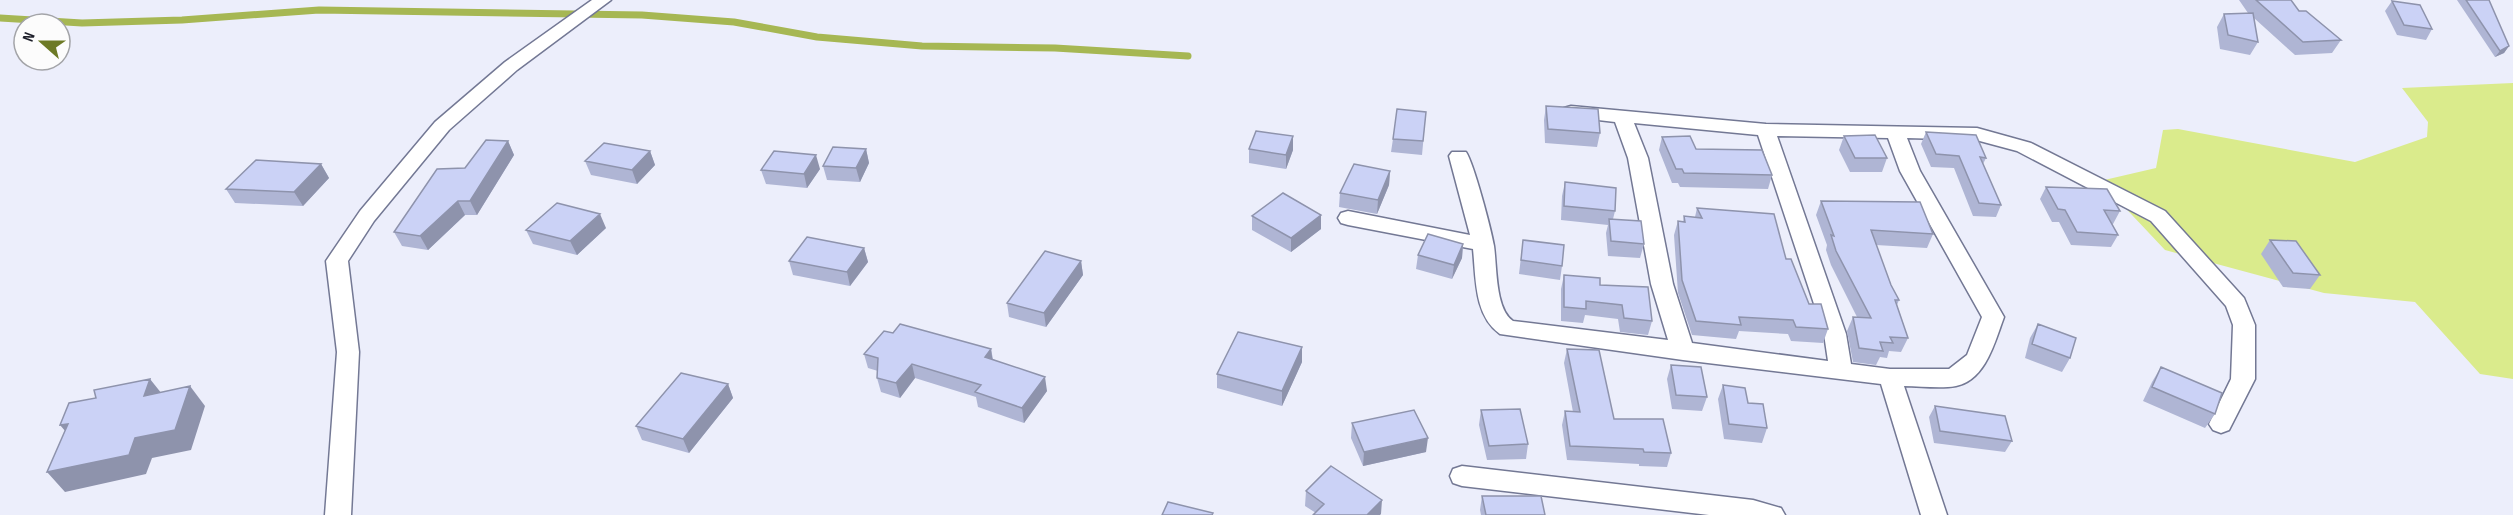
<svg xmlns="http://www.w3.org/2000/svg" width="2513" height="515" font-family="'Sofia Sans Condensed',sans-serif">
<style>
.green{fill:#daeb8c}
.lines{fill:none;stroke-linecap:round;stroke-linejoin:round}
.stream{stroke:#a6b753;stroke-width:7}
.street-casing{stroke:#737894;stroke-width:3}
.street{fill:#fff;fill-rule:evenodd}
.wall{fill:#afb5d4}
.shaded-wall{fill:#8e93ac}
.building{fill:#cbd2f6;stroke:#8e93ac;stroke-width:1.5}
</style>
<rect width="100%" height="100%" fill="#eceefb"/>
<path class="green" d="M 2513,83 L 2513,379 L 2480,374 L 2415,302 L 2324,293 L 2165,250 L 2100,181 L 2156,168 L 2163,130 L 2178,129 L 2355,162 L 2427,137 L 2428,122 L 2402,88 Z"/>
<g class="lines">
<path class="stream" d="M 0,18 L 82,23 L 182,20 L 319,10 L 642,15 L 734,22 L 817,37 L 922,46 L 1055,48 L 1188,56"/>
<defs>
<path id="street" d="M 592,0 L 611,0 L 517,70 L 449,130 L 374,221 L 348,261 L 359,352 L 351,515 L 325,515 L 337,352 L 326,261 L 360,211 L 435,122 L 505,62 Z
M 1571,106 L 1766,124 L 1977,128 L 2031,143 L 2165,211 L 2244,298 L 2255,325 L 2255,379 L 2229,430 L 2221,433 L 2213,430 L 2209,424 L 2231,379 L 2233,325 L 2226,306 L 2151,221 L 2017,151 L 1976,140 L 1907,138 L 1920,171 L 2004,317 C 1995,341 1986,380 1956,386 C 1940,389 1921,386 1904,386 L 1947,515 L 1921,515 L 1881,384 L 1683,360 L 1500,334 C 1474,316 1476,278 1473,249 L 1348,225 L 1341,223 L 1338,218 L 1341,213 L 1348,211 L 1470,235 L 1449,156 L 1452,152 L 1466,152 C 1474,164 1491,229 1494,246 C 1497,267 1495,309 1513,321 L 1668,340 L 1651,284 L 1628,158 L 1615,122 L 1564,116 L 1562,112 L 1564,108 ZM 1634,123 L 1758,135 L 1824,334 L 1828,361 L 1692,343 L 1673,284 L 1648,158 ZM 1777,136 L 1888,138 L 1900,171 L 1982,317 L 1967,355 L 1949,369 L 1890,369 L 1851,364 L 1846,334 Z
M 1462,466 L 1753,500 L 1781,508 L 1785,515 L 1709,515 L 1462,486 L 1453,483 L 1450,476 L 1453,469 Z"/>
</defs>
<use href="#street" class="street-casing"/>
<use href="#street" class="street"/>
</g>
<path class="wall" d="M 2239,0 L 2291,0 L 2299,11 L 2341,40 L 2332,53 L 2295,55 L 2254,18 L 2258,42 L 2250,55 L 2220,49 L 2217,27 L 2224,14 L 2248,13 Z
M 2457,0 L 2489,0 L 2509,46 L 2504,53 L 2495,57 Z
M 2392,1 L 2432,29 L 2426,40 L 2397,35 L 2385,11 Z
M 1546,106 L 1600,133 L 1597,147 L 1545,143 L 1544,120 Z
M 1426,112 L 1422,155 L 1391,152 L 1393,139 Z
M 1926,132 L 1986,158 L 1983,164 L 2001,205 L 1996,217 L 1973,216 L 1954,168 L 1931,167 L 1921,144 Z
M 1844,136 L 1887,158 L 1882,172 L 1850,172 L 1839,150 Z
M 1662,137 L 1696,149 L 1772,175 L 1768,189 L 1680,187 L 1678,183 L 1672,183 L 1659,150 Z
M 508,141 L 514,155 L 477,215 L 465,215 L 428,250 L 402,246 L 394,232 L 465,168 Z
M 866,149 L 869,163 L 860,182 L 827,180 L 823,166 Z
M 1249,149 L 1293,150 L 1286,169 L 1249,163 Z
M 650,151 L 655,165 L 637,184 L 591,175 L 585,161 Z
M 321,164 L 329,178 L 303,206 L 235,203 L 226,189 Z
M 820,169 L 807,188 L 766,184 L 761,170 Z
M 1390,171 L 1389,185 L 1377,214 L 1339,207 L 1340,193 Z
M 1565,182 L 1615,211 L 1613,219 L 1644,244 L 1640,258 L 1608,256 L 1606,233 L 1608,225 L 1561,220 L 1562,196 Z
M 2046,187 L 2120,211 L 2113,224 L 2112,224 L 2118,235 L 2111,247 L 2071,245 L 2059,222 L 2052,222 L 2040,199 Z
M 1821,201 L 1933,234 L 1927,248 L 1876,245 L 1891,285 L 1899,300 L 1897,305 L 1908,338 L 1901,352 L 1889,351 L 1887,358 L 1880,357 L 1876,365 L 1853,362 L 1847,331 L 1853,317 L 1857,317 L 1831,265 L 1826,250 L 1827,245 L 1816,215 Z
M 1697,208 L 1786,259 L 1809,304 L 1828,329 L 1823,343 L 1791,341 L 1788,334 L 1739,331 L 1736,339 L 1692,335 L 1678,293 L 1674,235 L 1678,221 L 1683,222 L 1684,216 L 1695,217 Z
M 1252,216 L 1321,229 L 1291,252 L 1252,230 Z
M 606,228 L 577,255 L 533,244 L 526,230 Z
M 1523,240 L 1562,266 L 1560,280 L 1519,274 Z
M 2270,240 L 2320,275 L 2310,289 L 2283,287 L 2261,254 Z
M 1463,244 L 1462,258 L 1452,279 L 1416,269 L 1418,255 Z
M 864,248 L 868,262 L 850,286 L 793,275 L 789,261 Z
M 1081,261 L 1083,275 L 1046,327 L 1009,317 L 1007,303 Z
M 1564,275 L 1600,285 L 1652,321 L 1648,335 L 1620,332 L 1618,319 L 1585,315 L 1583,323 L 1561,321 L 1561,289 Z
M 2038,324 L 2070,358 L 2062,372 L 2025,358 L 2030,338 Z
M 893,333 L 991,349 L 993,359 L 1047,391 L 1024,423 L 978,407 L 976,397 L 915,378 L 900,398 L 881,392 L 877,378 L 878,371 L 868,368 L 864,354 Z
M 1302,347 L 1302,362 L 1282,406 L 1217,388 L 1217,374 Z
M 1567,349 L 1614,419 L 1671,453 L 1667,467 L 1639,466 L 1639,464 L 1567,460 L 1562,425 L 1565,411 L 1573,412 L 1564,363 Z
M 1671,365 L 1707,397 L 1702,411 L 1672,409 L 1667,379 Z
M 2161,367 L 2215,414 L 2205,428 L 2143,401 L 2152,382 Z
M 728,384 L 733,398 L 689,453 L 642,440 L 636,426 Z
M 1723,385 L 1748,403 L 1767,428 L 1762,443 L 1724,439 L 1718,399 Z
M 1935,406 L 2012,441 L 2005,452 L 1934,443 L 1929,417 Z
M 1481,410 L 1528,444 L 1526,459 L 1487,460 L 1479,425 Z
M 1352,423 L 1426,452 L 1363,466 L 1351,438 Z
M 1306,491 L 1381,514 L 1316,513 L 1305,506 Z
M 1482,496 L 1545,515 L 1481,515 L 1480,510 Z"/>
<path class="shaded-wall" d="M 2509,46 L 2504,53 L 2495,57 L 2500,51 Z
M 1293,136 L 1293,150 L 1286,169 L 1286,155 Z
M 508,141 L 514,155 L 477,215 L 470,201 Z
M 866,149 L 869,163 L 860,182 L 856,168 Z
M 650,151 L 655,165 L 637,184 L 632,170 Z
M 816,155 L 820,169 L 807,188 L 804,174 Z
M 321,164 L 329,178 L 303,206 L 294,192 Z
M 1390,171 L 1389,185 L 1377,214 L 1378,200 Z
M 458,201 L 465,215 L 428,250 L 420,236 Z
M 600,214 L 606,228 L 577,255 L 570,241 Z
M 1321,215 L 1321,229 L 1291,252 L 1291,238 Z
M 1463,244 L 1462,258 L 1452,279 L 1454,265 Z
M 864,248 L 868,262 L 850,286 L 847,272 Z
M 1081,261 L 1083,275 L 1046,327 L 1044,313 Z
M 1302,347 L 1302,362 L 1282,406 L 1282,391 Z
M 991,349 L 993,364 L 985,357 Z
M 912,364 L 915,378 L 900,398 L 896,383 Z
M 1045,377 L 1047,391 L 1024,423 L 1022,408 Z
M 150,379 L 166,399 L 144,396 Z
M 728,384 L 733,398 L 689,453 L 683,439 Z
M 190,386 L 205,406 L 191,450 L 152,458 L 146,474 L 65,492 L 47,472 L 135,438 Z
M 68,424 L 77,445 L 60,425 Z
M 1428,438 L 1426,452 L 1363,466 L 1364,452 Z
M 1382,500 L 1381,514 L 1380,515 L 1367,515 Z"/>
<path class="building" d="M 2256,0 L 2291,0 L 2299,11 L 2306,11 L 2341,40 L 2303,42 Z
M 2466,0 L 2489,0 L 2509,46 L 2500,51 Z
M 2392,1 L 2420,5 L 2432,29 L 2404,25 Z
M 2253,13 L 2258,42 L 2228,35 L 2224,14 Z
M 1546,106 L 1598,109 L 1600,133 L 1548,129 Z
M 1397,109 L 1426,112 L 1423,141 L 1393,139 Z
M 1256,131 L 1293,136 L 1286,155 L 1249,149 Z
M 1926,132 L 1976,135 L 1986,158 L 1980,157 L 2001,205 L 1979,203 L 1959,156 L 1936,154 Z
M 1875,135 L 1887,158 L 1855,158 L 1844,136 Z
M 1690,136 L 1696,149 L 1762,150 L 1772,175 L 1684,173 L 1682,169 L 1676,169 L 1662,137 Z
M 486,140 L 508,141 L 470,201 L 458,201 L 420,236 L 394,232 L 437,169 L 465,168 Z
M 604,143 L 650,151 L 632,170 L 585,161 Z
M 833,147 L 866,149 L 856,168 L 823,166 Z
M 774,151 L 816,155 L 804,174 L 761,170 Z
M 256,160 L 321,164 L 294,192 L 226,189 Z
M 1354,164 L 1390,171 L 1378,200 L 1340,193 Z
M 1565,182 L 1616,188 L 1615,211 L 1564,206 Z
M 2046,187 L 2107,189 L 2120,211 L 2104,210 L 2118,235 L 2077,232 L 2065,210 L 2058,209 Z
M 1283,193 L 1321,215 L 1291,238 L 1252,216 Z
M 1821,201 L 1920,202 L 1933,234 L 1871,230 L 1891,285 L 1899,300 L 1895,300 L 1908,338 L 1890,337 L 1893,343 L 1880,342 L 1883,351 L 1859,348 L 1853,317 L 1871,318 L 1836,251 L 1831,235 L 1834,236 Z
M 557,203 L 600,214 L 570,241 L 526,230 Z
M 1697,208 L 1774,214 L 1786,259 L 1791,259 L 1809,304 L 1821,304 L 1828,329 L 1796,327 L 1793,320 L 1739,317 L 1741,325 L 1696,321 L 1682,280 L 1678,221 L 1685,222 L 1684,216 L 1702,218 Z
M 1609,219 L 1641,221 L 1644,244 L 1611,241 Z
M 1428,234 L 1463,244 L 1454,265 L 1418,255 Z
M 807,237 L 864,248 L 847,272 L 789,261 Z
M 1523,240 L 1564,245 L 1562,266 L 1521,260 Z
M 2270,240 L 2296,241 L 2320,275 L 2293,273 Z
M 1045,251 L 1081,261 L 1044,313 L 1007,303 Z
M 1564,275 L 1600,278 L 1600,285 L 1648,287 L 1652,321 L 1624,318 L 1622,305 L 1586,301 L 1586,309 L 1564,307 Z
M 900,324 L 991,349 L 985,357 L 1045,377 L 1022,408 L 975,392 L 981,385 L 912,364 L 896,383 L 877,378 L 878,358 L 864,354 L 884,331 L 893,333 Z
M 2038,324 L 2076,338 L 2070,358 L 2032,344 Z
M 1238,332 L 1302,347 L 1282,391 L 1217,374 Z
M 1567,349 L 1599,350 L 1614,419 L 1663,419 L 1671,453 L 1644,452 L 1643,449 L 1570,446 L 1565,411 L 1580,412 Z
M 1671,365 L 1701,367 L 1707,397 L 1676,395 Z
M 2161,367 L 2222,393 L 2215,414 L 2152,387 Z
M 681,373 L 728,384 L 683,439 L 636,426 Z
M 150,379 L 144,396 L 190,386 L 175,430 L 135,438 L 129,455 L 47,472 L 68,424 L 60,425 L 69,403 L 96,398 L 94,390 Z
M 1723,385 L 1745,388 L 1748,403 L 1763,404 L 1767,428 L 1729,424 Z
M 1935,406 L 2005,416 L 2012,441 L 1940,431 Z
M 1520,409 L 1528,444 L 1489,446 L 1481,410 Z
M 1414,410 L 1428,438 L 1364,452 L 1352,423 Z
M 1331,466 L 1382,500 L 1367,515 L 1313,515 L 1324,504 L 1306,491 Z
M 1482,496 L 1541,496 L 1545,515 L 1486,515 Z
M 1168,502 L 1213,513 L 1212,515 L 1162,515 Z"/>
<g transform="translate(42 42) rotate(291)"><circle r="28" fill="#fcfcfc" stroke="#a3a4a8" stroke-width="1.5"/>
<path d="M0-4.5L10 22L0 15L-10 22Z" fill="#6d7a26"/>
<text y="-9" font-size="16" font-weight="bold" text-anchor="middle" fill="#1d1f2a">N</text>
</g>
</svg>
